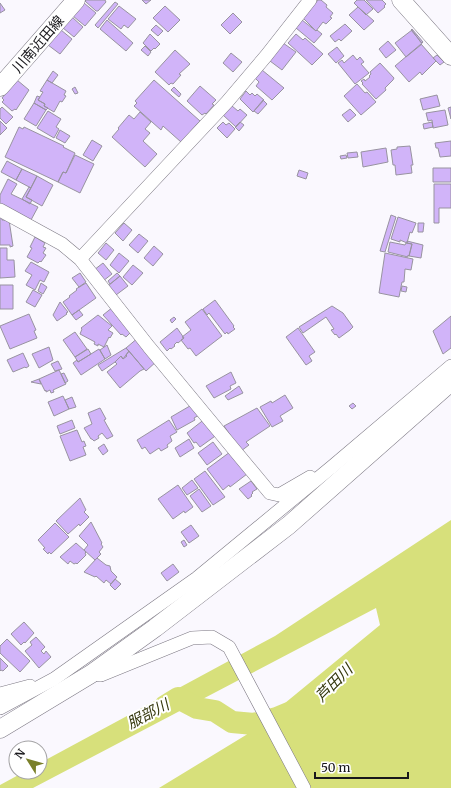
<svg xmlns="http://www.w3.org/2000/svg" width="451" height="788" font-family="Merriweather,'Noto Sans JP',serif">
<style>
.water{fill:#d7e07b}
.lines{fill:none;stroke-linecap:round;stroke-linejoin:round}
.river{stroke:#d7e07b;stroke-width:22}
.building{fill:#d1b4f9;stroke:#9893a0}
.street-casing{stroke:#7c7883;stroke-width:14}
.secondary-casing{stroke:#7c7883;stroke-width:19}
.street{stroke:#fff;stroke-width:13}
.secondary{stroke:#fff;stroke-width:18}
.labels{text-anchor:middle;stroke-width:4;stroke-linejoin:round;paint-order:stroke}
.street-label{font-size:14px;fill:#18171b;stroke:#fff}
.water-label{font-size:15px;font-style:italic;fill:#34370c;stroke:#fff}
</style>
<rect width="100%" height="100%" fill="#faf8fe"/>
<path class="water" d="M 451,520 L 451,788 L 159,788 L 246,735 L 380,625 L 376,608 L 33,788 L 0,788 L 0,785 L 24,772 L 40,772 L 40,763 L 275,636 Z"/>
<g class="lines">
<path class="river" d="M 165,706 L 178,698 L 197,708 L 215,711 L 232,722 L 254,724 L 277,718 L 289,713"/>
</g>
<path class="building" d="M 86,0 L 105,0 L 106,2 L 98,11 L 96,11 L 85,1 Z
M 142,0 L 151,0 L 146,4 Z
M 318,0 L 321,0 L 327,5 L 326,7 L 333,13 L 330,17 L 332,18 L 326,24 L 323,22 L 316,31 L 303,18 Z
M 357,0 L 364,0 L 373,9 L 366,15 L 354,3 Z
M 366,0 L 382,0 L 386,4 L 384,6 L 385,7 L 378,13 Z
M 115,2 L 118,4 L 98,28 L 95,25 Z
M 0,3 L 5,10 L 0,13 Z
M 84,3 L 96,13 L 85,26 L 73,16 Z
M 119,6 L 136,19 L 128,28 L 124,25 L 121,29 L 108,19 Z
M 165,6 L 180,20 L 168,32 L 153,18 Z
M 358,7 L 374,21 L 364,30 L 349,15 Z
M 233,13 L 242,22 L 230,34 L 221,25 Z
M 72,17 L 83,27 L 74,37 L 63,28 Z
M 107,20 L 133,43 L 126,51 L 100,29 Z
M 302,20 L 316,31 L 317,30 L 322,34 L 314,43 L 296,28 Z
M 345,24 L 352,31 L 341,41 L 339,39 L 335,42 L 330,36 Z
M 156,25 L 163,31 L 158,36 L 151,30 Z
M 412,29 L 423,42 L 422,43 L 411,30 Z
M 61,30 L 72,39 L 60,54 L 48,45 Z
M 412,30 L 422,44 L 406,57 L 395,43 Z
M 150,34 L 160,44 L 155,49 L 154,48 L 151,51 L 143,43 Z
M 296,34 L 303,40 L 305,38 L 323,54 L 312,65 L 288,43 Z
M 388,41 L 396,50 L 386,58 L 379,49 Z
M 283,43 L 296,52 L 282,70 L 270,61 Z
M 421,44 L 436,61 L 422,75 L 420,72 L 409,82 L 395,66 Z
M 145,46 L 151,52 L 148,56 L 141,50 Z
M 337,47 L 344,56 L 336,63 L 328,54 Z
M 175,50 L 190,64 L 179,74 L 181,75 L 173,84 L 171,83 L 169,85 L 155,72 Z
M 231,53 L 242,62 L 233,72 L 223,63 Z
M 353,55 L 357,60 L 360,57 L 364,62 L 361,64 L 369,73 L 355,84 L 338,63 L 342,60 L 344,63 Z
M 437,55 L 444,62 L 440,65 L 433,58 Z
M 380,63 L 394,78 L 393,80 L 385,88 L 386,90 L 376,99 L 362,84 L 363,83 L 361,81 L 364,79 L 365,81 L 370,77 L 369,76 L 371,74 L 370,72 Z
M 262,70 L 284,88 L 272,100 L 256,86 L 259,82 L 255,78 Z
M 53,71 L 58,75 L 52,83 L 47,80 Z
M 17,80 L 29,90 L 16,110 L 15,109 L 12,111 L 2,102 L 4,100 L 2,98 Z
M 47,80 L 66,91 L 64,95 L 66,96 L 62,102 L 60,101 L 54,112 L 44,106 L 45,104 L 38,100 L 43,92 L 40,91 Z
M 154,80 L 200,121 L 181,142 L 163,126 L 161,130 L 134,106 L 137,103 L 135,101 Z
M 357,84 L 365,93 L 367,92 L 376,102 L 361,115 L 344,96 Z
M 200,86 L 216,100 L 212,104 L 214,105 L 206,114 L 205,113 L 202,115 L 187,101 Z
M 75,87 L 78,93 L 75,94 L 72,89 Z
M 174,87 L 181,94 L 179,97 L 171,90 Z
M 246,91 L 250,95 L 252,93 L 255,96 L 257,94 L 264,100 L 253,112 L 240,99 Z
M 437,95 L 440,106 L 423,110 L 420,99 Z
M 37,96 L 40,97 L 38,100 L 45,104 L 44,106 L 48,108 L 46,110 L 34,103 Z
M 263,100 L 267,104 L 258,114 L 254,111 Z
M 34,103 L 46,110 L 36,126 L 24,119 Z
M 232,106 L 238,111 L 240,109 L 247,115 L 236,127 L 223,115 Z
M 2,107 L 13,117 L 6,124 L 0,118 L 0,109 Z
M 451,107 L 451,119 L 448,108 Z
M 350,109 L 356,115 L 348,122 L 342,115 Z
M 445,110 L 448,125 L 433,128 L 432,120 L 428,121 L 426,113 Z
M 48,111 L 61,119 L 56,127 L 59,129 L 54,138 L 37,128 Z
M 140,112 L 151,122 L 145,129 L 150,133 L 143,141 L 157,154 L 145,167 L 112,137 L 119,129 L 118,128 L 129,115 L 134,119 Z
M 0,121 L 7,128 L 0,135 Z
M 223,122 L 226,125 L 229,123 L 235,129 L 227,138 L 217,128 Z
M 240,122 L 244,125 L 239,131 L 235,127 Z
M 432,122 L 433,127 L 424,129 L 423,124 Z
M 19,127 L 23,129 L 24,127 L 64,146 L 63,147 L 75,153 L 66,173 L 63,172 L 58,182 L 5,157 Z
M 60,130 L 70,136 L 65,143 L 56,138 Z
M 92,140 L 102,146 L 93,161 L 83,155 Z
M 451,141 L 451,156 L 440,157 L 438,148 L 436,148 L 435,143 Z
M 410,146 L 413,165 L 411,165 L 412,173 L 396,175 L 395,165 L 393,165 L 391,150 L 397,149 L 397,147 Z
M 386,148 L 388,162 L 363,167 L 361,152 Z
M 357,152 L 358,157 L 348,158 L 347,153 Z
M 75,155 L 94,164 L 80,193 L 58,182 L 63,172 L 66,173 Z
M 346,155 L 347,158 L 341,159 L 340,156 Z
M 7,161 L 22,169 L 16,180 L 1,172 Z
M 433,168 L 451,168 L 451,182 L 433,182 Z
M 22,169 L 37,176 L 31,188 L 16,180 Z
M 299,170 L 308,173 L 306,179 L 297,176 Z
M 37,176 L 53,185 L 42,206 L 26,197 Z
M 8,179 L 17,184 L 11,194 L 38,207 L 31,220 L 0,204 L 0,195 Z
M 434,184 L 451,184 L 451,208 L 439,208 L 439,223 L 434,223 Z
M 29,187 L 31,188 L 26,197 L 32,200 L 30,204 L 22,199 Z
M 391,215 L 396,217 L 385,252 L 380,251 Z
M 0,217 L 2,217 L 2,220 L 9,220 L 13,246 L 10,247 L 10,245 L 0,245 Z
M 398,217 L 416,223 L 412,233 L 410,232 L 407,243 L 400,240 L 400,242 L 391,239 Z
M 124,223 L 132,230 L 123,241 L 115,233 Z
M 418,223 L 424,223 L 423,232 L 418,232 Z
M 139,234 L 148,241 L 138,253 L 129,245 Z
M 35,237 L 45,243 L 43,247 L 46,248 L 43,253 L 46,255 L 41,262 L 40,261 L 38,263 L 27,257 L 32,248 L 30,247 Z
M 407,241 L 423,245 L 421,258 L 409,256 L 412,244 L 407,243 Z
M 390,242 L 405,245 L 406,243 L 412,244 L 409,256 L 408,255 L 408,257 L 388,252 Z
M 106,243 L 114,250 L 106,260 L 98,253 Z
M 154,246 L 163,254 L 153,266 L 144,258 Z
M 0,248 L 7,248 L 7,260 L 14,260 L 15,277 L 0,278 Z
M 119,253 L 129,261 L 119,273 L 110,265 Z
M 385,253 L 413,259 L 411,270 L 405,269 L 404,282 L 402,282 L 399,297 L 379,293 Z
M 31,262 L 49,272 L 44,282 L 40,280 L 35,290 L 26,285 L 32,275 L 25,271 Z
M 103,263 L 112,274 L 103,281 L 94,270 Z
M 133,265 L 143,273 L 132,285 L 123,277 Z
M 80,273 L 86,282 L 79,287 L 72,278 Z
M 117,273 L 120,276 L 110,284 L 108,281 Z
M 120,276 L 128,286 L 116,295 L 108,286 Z
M 41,283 L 47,287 L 43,294 L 38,291 Z
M 86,283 L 96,298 L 72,315 L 63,302 L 70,297 L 69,296 L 77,290 L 76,289 Z
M 0,285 L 13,285 L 13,309 L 0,309 Z
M 402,286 L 407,287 L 406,292 L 401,291 Z
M 33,290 L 42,295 L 35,307 L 26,302 Z
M 215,300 L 234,326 L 233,327 L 235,329 L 228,334 L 227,332 L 225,334 L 209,313 L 207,315 L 203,309 Z
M 60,302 L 68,312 L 66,313 L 67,314 L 57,321 L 53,315 Z
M 332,306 L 343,313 L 353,327 L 350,330 L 339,338 L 336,334 L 335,335 L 331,330 L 334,329 L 326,317 L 303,333 L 299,327 Z
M 113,307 L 133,330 L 126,337 L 122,334 L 121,335 L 103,315 Z
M 202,309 L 222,336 L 196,356 L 190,348 L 188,349 L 181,340 L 184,338 L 182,337 L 191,330 L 185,322 Z
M 79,310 L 83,315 L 76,320 L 72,315 Z
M 29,314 L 36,330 L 34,331 L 37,338 L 10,349 L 0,326 Z
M 98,315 L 112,326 L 108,330 L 113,333 L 110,338 L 109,337 L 104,347 L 98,344 L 98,346 L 94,344 L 95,342 L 80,334 L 82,329 L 81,328 Z
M 451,316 L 451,348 L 443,354 L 433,331 Z
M 174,317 L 176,319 L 172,323 L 170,320 Z
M 177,328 L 184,338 L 178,343 L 177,342 L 174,345 L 175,346 L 171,349 L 170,348 L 167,351 L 160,342 Z
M 298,328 L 315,352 L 309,356 L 312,361 L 306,365 L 286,337 Z
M 75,332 L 87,349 L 75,357 L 63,340 Z
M 139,337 L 158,360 L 146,371 L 126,348 Z
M 107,345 L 111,355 L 105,359 L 100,350 Z
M 49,347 L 53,360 L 39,368 L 32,354 Z
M 126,348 L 129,351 L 126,355 L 127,356 L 123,359 L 121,356 L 115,362 L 102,371 L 98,365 Z
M 88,349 L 91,354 L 78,362 L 75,357 Z
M 99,349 L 105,359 L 81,375 L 73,363 L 77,360 L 78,362 Z
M 129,351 L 144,369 L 140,371 L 120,388 L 107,372 L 117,364 L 115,362 L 121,356 L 123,359 Z
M 23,353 L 29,366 L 26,368 L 25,367 L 13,372 L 7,360 Z
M 58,361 L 62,369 L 55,371 L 51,364 Z
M 59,370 L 66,384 L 53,390 L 54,392 L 51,393 L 50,390 L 46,392 L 46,390 L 45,391 L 39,379 Z
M 231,372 L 236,383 L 230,386 L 231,389 L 214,398 L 206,386 Z
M 64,373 L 68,381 L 65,383 L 61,374 Z
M 39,379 L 41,384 L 31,382 Z
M 239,386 L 243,393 L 228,400 L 225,396 Z
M 285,395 L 293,408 L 280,416 L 283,421 L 272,427 L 260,407 L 271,401 L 272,403 Z
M 63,396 L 69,409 L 54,416 L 48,402 Z
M 72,397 L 76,407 L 69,409 L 65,400 Z
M 195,403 L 201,414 L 194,418 L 195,420 L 177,430 L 171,417 Z
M 353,403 L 356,406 L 352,409 L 349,406 Z
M 100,408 L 106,419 L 104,420 L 113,436 L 107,439 L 102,433 L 98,436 L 99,438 L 94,441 L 92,439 L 91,439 L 84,428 L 92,424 L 88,413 Z
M 257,408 L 270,426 L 246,442 L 249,445 L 241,451 L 224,426 Z
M 206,418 L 218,434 L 200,447 L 196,442 L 194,443 L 187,433 Z
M 72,420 L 75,428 L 60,434 L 57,426 Z
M 169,420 L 177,432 L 170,436 L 172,441 L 167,445 L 168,447 L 161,451 L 159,448 L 150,454 L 145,447 L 142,449 L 137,440 Z
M 77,430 L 82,442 L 84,441 L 86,446 L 83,447 L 86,455 L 70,461 L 60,436 Z
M 189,439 L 194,448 L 180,457 L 175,448 Z
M 213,442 L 222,454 L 207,465 L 198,453 Z
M 104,444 L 108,451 L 103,455 L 98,448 Z
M 230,452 L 247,474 L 230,487 L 229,485 L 223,490 L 207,469 Z
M 205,471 L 225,497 L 213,505 L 194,479 Z
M 192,480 L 198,488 L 187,495 L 182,488 Z
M 251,481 L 257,489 L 252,492 L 253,493 L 251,495 L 252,496 L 248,499 L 239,489 Z
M 178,485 L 193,507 L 185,513 L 184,511 L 173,519 L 158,499 Z
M 199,489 L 211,506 L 202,512 L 190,496 Z
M 80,498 L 86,510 L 84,512 L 89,517 L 80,526 L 79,524 L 68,534 L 56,521 Z
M 91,522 L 102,543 L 101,544 L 103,547 L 99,552 L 101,554 L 95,560 L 84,550 L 88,545 L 79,536 Z
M 55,523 L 69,537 L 51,554 L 49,552 L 48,554 L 43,549 L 45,548 L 38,540 Z
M 191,525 L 199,536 L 189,543 L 181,532 Z
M 184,540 L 187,545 L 184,547 L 181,542 Z
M 76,543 L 86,552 L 85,553 L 86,555 L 77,564 L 76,563 L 74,564 L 70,561 L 68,564 L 60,557 Z
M 97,558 L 106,565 L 110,566 L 111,571 L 117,577 L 111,584 L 106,580 L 104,583 L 96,576 L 95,577 L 84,572 Z
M 173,564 L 179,572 L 167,581 L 161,573 Z
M 115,579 L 121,584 L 115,590 L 110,585 Z
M 24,622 L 34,633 L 25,643 L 24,642 L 21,645 L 11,634 Z
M 36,637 L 45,647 L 41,651 L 44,654 L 46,651 L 51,657 L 39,668 L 25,651 L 32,645 L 30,642 Z
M 7,639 L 30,661 L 20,672 L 0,653 L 0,646 Z
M 0,658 L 8,666 L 3,671 L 1,670 L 0,671 Z"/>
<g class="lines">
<defs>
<path id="street" d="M 0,210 L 62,244 L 80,259 L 149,347 L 270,493 L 279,495 L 310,477
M 80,259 L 227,102 L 266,56 L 310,0
M 95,674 L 101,675 L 192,638 L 212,637 L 229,647 L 304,788
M 0,694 L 30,686
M 0,708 L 54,679 L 197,578 L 333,466 L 451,366"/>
<path id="secondary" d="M 401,0 L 451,56
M 0,87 L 76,0
M 0,729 L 91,674 L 155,628 L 289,525 L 451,382"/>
</defs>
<use href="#street" class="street-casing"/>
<use href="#secondary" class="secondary-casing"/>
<use href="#street" class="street"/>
<use href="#secondary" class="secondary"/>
</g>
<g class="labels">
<g class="street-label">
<text transform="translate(38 44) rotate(-49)" y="5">川南近田線</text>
</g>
<g class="water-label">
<text transform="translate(334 683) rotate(-45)" y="5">芦田川</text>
<text transform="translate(148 714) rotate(-28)" y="5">服部川</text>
</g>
</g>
<g transform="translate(28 760) rotate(307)"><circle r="19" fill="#ffffff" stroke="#a3a2a4"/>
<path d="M0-3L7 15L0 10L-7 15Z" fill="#7a802a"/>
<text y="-6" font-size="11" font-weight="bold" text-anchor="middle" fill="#18171b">N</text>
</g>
<path d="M315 772v6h93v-6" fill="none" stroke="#18171b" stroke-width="2"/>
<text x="321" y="772" font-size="12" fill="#18171b" stroke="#ffffff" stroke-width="3" paint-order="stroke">50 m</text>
</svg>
